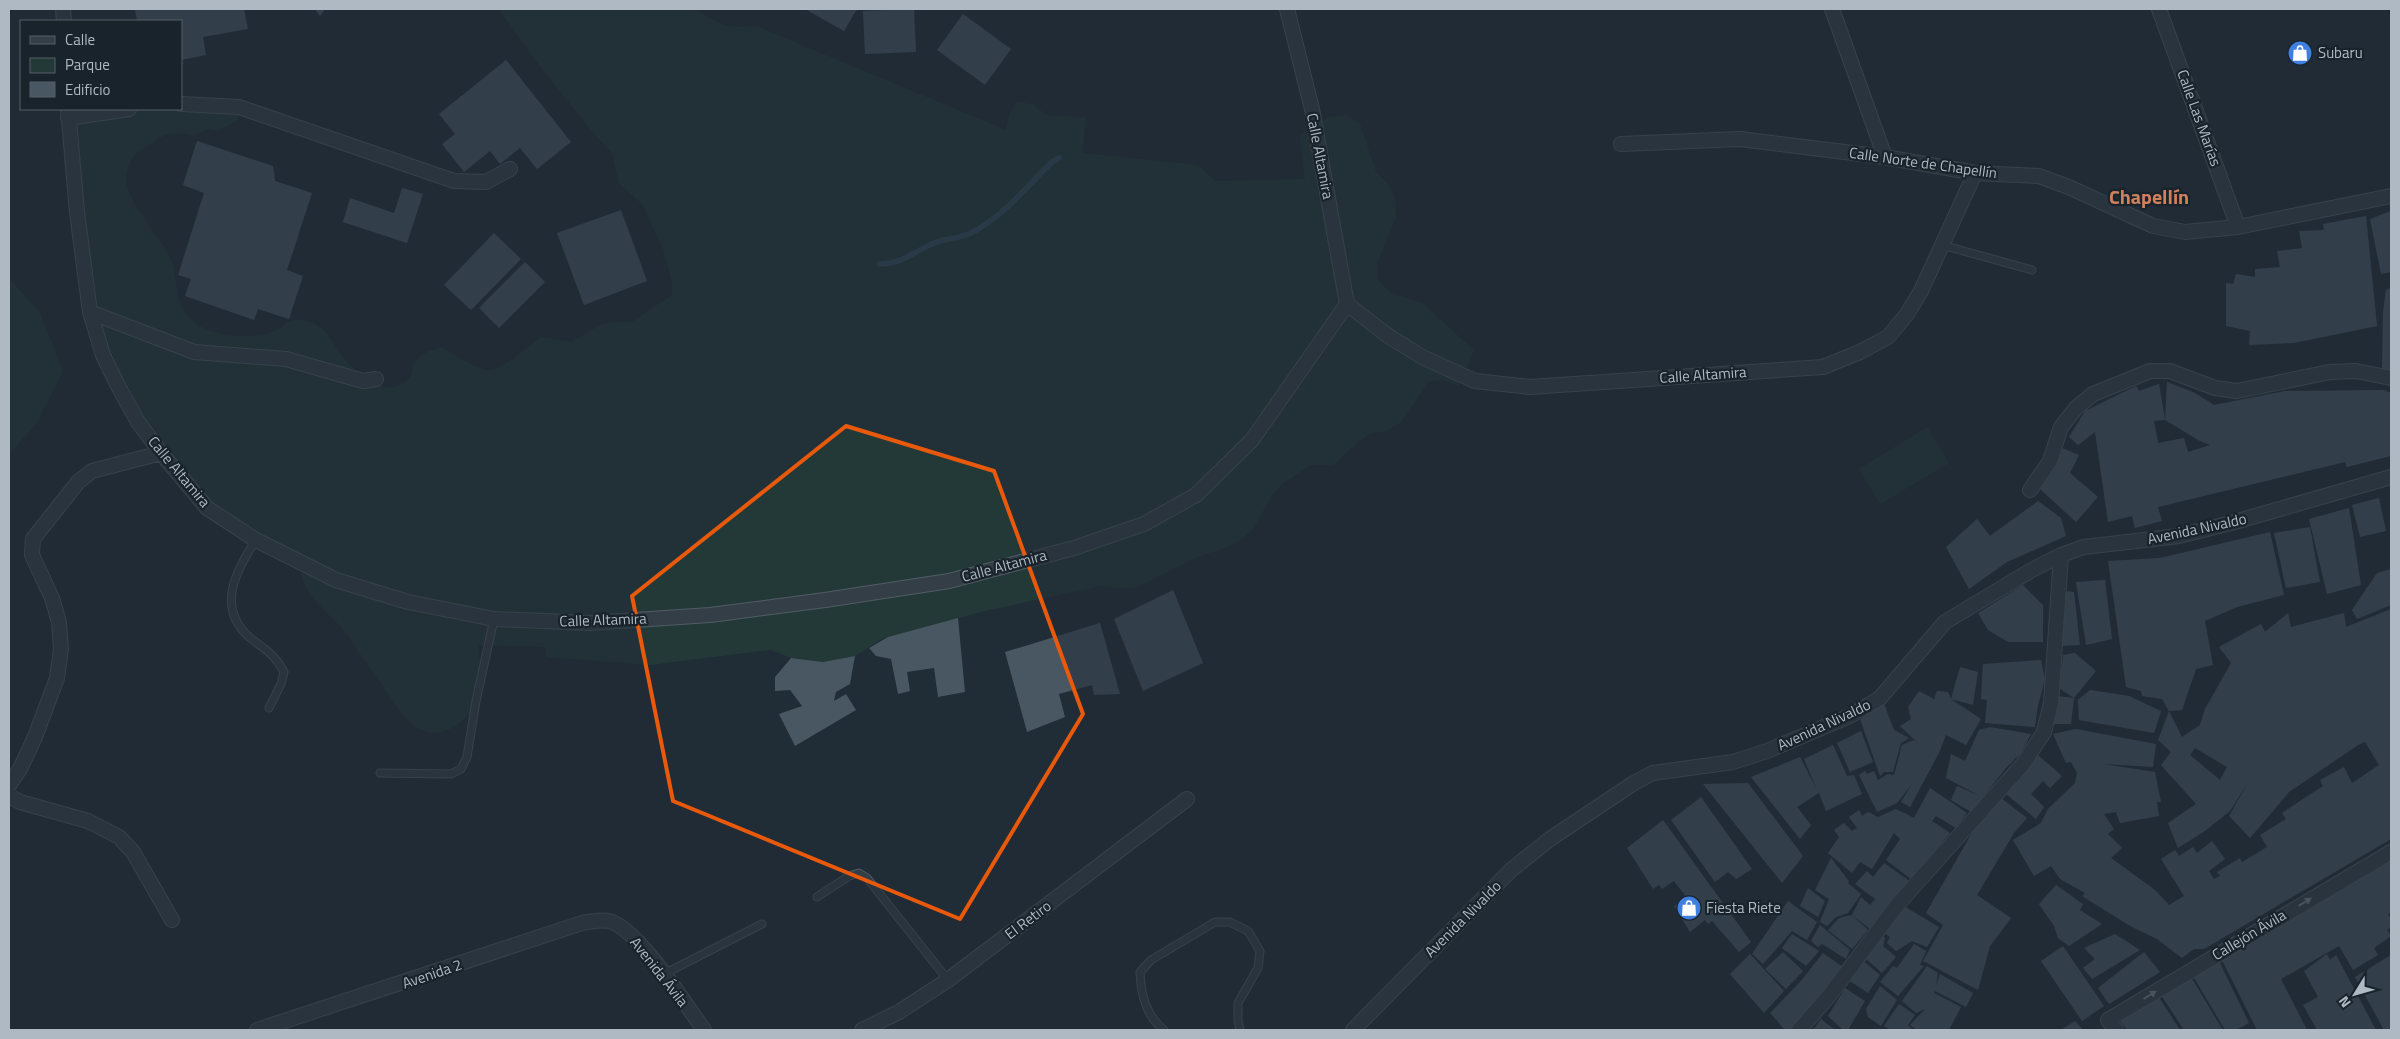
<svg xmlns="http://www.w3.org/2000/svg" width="2400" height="1039" font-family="'Titillium Web',sans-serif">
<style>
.green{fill:#233938}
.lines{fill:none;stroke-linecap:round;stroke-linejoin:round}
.stream{stroke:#344b5d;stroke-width:5.5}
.building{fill:#485762;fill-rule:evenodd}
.lane-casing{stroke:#515c64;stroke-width:9}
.street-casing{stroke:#515c64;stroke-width:16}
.lane{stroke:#343e47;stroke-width:7}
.street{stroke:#343e47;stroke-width:14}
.oneway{fill:#77828b}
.marked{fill:none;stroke:#e8590c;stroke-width:4;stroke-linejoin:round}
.labels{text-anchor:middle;stroke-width:4.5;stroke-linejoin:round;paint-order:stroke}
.poi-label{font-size:15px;fill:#aeb9c3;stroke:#19232b;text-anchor:start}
.street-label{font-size:15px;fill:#aeb9c3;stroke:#19232b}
.district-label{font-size:20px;font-weight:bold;fill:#cf805d;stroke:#19232b}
</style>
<rect width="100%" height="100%" fill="#202c36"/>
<path class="green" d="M 499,9 L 693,9 L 723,25 L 737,27 L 756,26 L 1006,130 L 1009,115 L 1017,101 L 1033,105 L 1047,115 L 1086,118 L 1082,153 L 1198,165 L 1215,181 L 1305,179 L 1300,135 L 1329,117 L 1347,115 L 1360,124 L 1376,172 L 1388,184 L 1395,199 L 1396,217 L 1377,263 L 1378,280 L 1390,292 L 1422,303 L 1474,350 L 1459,386 L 1443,380 L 1428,382 L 1401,422 L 1387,431 L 1371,433 L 1358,442 L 1333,465 L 1311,465 L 1281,485 L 1270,498 L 1254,528 L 1242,539 L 1227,547 L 1195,558 L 1133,589 L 1100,586 L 981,612 L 882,639 L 855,656 L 823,662 L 791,658 L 771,650 L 650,665 L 546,657 L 545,647 L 478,645 C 482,679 493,696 462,721 C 422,753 401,713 381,683 C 370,667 358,652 348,635 C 333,615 302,596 301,569 L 207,508 L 161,453 L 103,355 L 68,118 L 129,109 L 239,107 L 238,120 L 218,131 L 208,129 L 193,136 C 171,130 166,133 148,146 C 144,148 138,151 135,154 C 129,161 124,177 127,186 C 131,205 160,237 170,258 C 181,282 170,303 195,323 C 214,337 253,340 275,331 C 280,330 283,325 287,323 C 298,317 310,320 319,327 C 329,333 333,344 340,353 C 350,369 379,394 399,386 C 404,384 408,379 411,376 L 414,361 L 427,352 L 442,347 C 452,354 476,369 488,370 C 503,370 529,346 541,337 L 572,342 L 600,325 L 615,322 L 632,322 L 672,295 L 672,280 L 663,249 L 643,205 L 619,183 L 612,153 L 590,129 L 532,56 Z
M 9,278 L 40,313 L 63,371 L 36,424 L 9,454 Z
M 1927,427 L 1949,463 L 1880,504 L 1859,469 Z"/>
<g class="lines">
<path class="stream" d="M 879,264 C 900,265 914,252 932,244 C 943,238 957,239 969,234 C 1002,218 1026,187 1052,162 L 1059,158"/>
</g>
<path class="building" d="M 135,9 L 244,9 L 248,29 L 203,37 L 206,55 L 181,60 L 181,21 L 137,21 Z
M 315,9 L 325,9 L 320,16 Z
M 805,9 L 857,9 L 844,31 Z
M 911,9 L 914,9 L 916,52 L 865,54 L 863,11 Z
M 963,14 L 1011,49 L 985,85 L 937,50 Z
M 506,60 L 571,142 L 537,169 L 520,148 L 500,164 L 490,151 L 464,172 L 442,144 L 455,134 L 439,114 Z
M 197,141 L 273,166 L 275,181 L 312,193 L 287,270 L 303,276 L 289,319 L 258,309 L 254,320 L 185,296 L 191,279 L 178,275 L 204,193 L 183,185 Z
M 402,188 L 423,194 L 407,243 L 343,222 L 350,198 L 394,213 Z
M 621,210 L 647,281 L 584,305 L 557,233 Z
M 2391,211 L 2391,272 L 2381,274 L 2370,219 Z
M 2366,216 L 2377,326 L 2294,343 L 2249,345 L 2250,331 L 2226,326 L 2226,283 L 2233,284 L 2236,274 L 2255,277 L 2255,269 L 2280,267 L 2277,251 L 2302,248 L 2299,231 L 2324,230 L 2323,224 Z
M 494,233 L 521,259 L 471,310 L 444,285 Z
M 525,262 L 545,282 L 499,328 L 479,308 Z
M 2391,288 L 2391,374 L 2382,370 L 2383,312 L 2386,290 Z
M 2167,382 L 2195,393 L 2214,405 L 2285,391 L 2384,390 L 2391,393 L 2391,456 L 2347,467 L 2345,462 L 2158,507 L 2162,521 L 2135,528 L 2132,516 L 2108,522 L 2095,432 L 2078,445 L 2069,437 L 2085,411 L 2136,386 L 2139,391 L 2159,384 L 2165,420 ZM 2165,420 L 2198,440 L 2210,445 L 2188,452 L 2184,438 L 2158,443 L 2154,421 Z
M 2062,448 L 2079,455 L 2070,473 L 2098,497 L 2076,522 L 2038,487 Z
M 2379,498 L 2386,531 L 2360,537 L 2352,505 Z
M 2038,501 L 2061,518 L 2066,536 L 2007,562 L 1969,589 L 1946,547 L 1977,519 L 1990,536 Z
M 2349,508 L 2361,585 L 2327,594 L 2309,519 Z
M 2310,527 L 2320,582 L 2286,588 L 2274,533 Z
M 2270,532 L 2284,595 L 2237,607 L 2205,621 L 2213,665 L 2196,669 L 2182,710 L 2169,711 L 2162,699 L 2142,696 L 2141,691 L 2126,687 L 2108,561 L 2160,558 Z
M 2391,569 L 2391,605 L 2357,619 L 2352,610 L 2377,573 Z
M 2105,580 L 2112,639 L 2086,645 L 2076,582 Z
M 2023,585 L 2043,605 L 2043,642 L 2008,642 L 1988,630 L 1978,613 Z
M 1173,590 L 1203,663 L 1143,691 L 1114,619 Z
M 2064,591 L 2074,592 L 2080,645 L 2060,646 Z
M 2391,609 L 2391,839 L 2204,949 L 2194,949 L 2182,958 L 2157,939 L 2130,926 L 2082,896 L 2085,893 L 2060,879 L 2051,866 L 2034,876 L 2013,840 L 2041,823 L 2048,809 L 2075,783 L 2077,773 L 2071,762 L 2066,763 L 2053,734 L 2076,729 L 2156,744 L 2153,767 L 2103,764 L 2155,772 L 2161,802 L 2157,802 L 2159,816 L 2120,823 L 2116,812 L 2104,814 L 2114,829 L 2108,834 L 2122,848 L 2111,858 L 2155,890 L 2169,905 L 2184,896 L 2161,859 L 2175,850 L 2179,856 L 2193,847 L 2197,853 L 2212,841 L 2225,859 L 2209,871 L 2214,879 L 2220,876 L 2217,872 L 2240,858 L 2242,862 L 2267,847 L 2260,835 L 2286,819 L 2282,813 L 2323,786 L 2320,780 L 2344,767 L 2352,783 L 2379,765 L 2365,742 L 2358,745 L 2289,792 L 2250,838 L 2229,816 L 2247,784 L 2230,811 L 2205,831 L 2178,848 L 2168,823 L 2196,804 L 2161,765 L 2171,752 L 2158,740 L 2169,711 L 2182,737 L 2200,725 L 2205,709 L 2231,663 L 2219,647 L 2261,624 L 2265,632 L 2288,613 L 2291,627 L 2344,613 L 2346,627 ZM 2195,748 L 2227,767 L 2220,780 L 2190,755 Z
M 958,618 L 965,692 L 938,697 L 934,668 L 907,672 L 910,691 L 898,694 L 891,659 L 876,656 L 869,648 L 888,637 Z
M 1100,623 L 1120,694 L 1094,695 L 1092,685 L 1059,694 L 1065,717 L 1027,732 L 1005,652 Z
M 2075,653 L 2096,671 L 2074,698 L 2059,688 L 2063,655 Z
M 855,656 L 850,684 L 836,692 L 834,701 L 846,694 L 856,710 L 795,746 L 779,714 L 802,706 L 790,690 L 775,691 L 775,677 L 791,658 L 823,662 Z
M 2041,660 L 2045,680 L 2038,705 L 2035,727 L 1985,723 L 1987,700 L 1981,699 L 1983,664 Z
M 1960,667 L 1978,672 L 1973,705 L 1951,699 Z
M 2090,690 L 2129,696 L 2161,711 L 2154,733 L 2079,720 L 2078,700 Z
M 1919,691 L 1934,699 L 1937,691 L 1948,692 L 1951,699 L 1981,719 L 1966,745 L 1946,735 L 1939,753 L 1910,807 L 1901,802 L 1912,784 L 1897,803 L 1877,812 L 1859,775 L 1865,771 L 1867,774 L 1874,771 L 1878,780 L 1888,774 L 1894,775 L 1902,745 L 1914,740 L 1919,744 L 1900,726 L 1911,719 L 1908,707 Z
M 2056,696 L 2074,698 L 2071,724 L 2052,724 Z
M 1883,701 L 1894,730 L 1909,738 L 1901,743 L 1893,772 L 1884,772 L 1880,776 L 1860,719 Z
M 1990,727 L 2031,734 L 2021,753 L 2006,768 L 1971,812 L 1951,800 L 1957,786 L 1980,796 L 1946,778 L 1951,754 L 1965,761 L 1979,730 Z
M 1861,731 L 1873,762 L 1850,772 L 1837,743 Z
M 1833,745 L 1847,776 L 1854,775 L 1862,794 L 1826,811 L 1819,793 L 1797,807 L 1811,825 L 1800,839 L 1751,777 L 1800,757 L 1817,790 L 1804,759 Z
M 2038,755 L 2062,776 L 2050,788 L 2043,781 L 2031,794 L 2044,807 L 2036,819 L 2005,793 Z
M 1748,783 L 1803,856 L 1782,883 L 1703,784 Z
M 1930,788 L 1967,813 L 1956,828 L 1936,816 L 1932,821 L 1950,833 L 1911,879 L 1886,860 L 1900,839 L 1894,833 L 1872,869 L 1860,862 L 1852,873 L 1828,853 L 1839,837 L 1834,830 L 1844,823 L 1852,831 L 1857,828 L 1849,817 L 1859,810 L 1862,816 L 1868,812 L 1878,817 L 1896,809 L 1914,818 Z
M 1701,797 L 1752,869 L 1736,879 L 1728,872 L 1715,882 L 1671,820 Z
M 2001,798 L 2027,818 L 2014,833 L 1977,895 L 2011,918 L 1990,946 L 1978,990 L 1923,961 L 1943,925 L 1926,913 L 1977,824 Z
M 1663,820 L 1751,942 L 1739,952 L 1712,921 L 1708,924 L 1705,920 L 1690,932 L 1674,906 L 1687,898 L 1674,881 L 1662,889 L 1659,885 L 1653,889 L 1627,848 Z
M 2391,857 L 2391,912 L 2388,914 L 2391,920 L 2391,927 L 2387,930 L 2391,936 L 2374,948 L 2378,955 L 2353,970 L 2339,946 L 2281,979 L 2307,1030 L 2257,1030 L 2221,958 Z
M 1831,858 L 1849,881 L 1848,883 L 1861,894 L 1848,913 L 1836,917 L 1827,926 L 1820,922 L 1829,899 L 1815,890 Z
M 1884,863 L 1911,882 L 1870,929 L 1853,916 L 1868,930 L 1852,949 L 1828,930 L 1839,918 L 1852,915 L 1861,897 L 1870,905 L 1875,899 L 1855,884 L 1867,871 L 1873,877 Z
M 2056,885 L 2083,904 L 2080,910 L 2102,924 L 2069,946 L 2058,938 L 2054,926 L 2039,904 Z
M 1808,888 L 1825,901 L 1818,917 L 1800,906 Z
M 1788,901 L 1817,922 L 1807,940 L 1792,931 L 1763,964 L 1752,954 Z
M 1902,905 L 1939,927 L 1927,947 L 1912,941 L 1896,951 L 1887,943 L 1890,937 L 1883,932 Z
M 1820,925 L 1850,950 L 1846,959 L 1822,944 L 1818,947 L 1811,941 Z
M 1792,934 L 1819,951 L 1806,966 L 1782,948 Z
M 2115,934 L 2140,950 L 2092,979 L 2083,968 L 2095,959 L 2084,948 Z
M 1882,935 L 1885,938 L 1883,946 L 1896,957 L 1882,973 L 1864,957 Z
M 1914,944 L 1926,951 L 1920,965 L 1924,966 L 1898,996 L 1880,982 L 1893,966 L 1897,968 Z
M 2063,946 L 2104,1006 L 2082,1021 L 2041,961 Z
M 1783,952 L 1803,971 L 1786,989 L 1765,969 Z
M 2144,952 L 2160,972 L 2109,1004 L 2098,988 Z
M 1823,953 L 1843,967 L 1803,1019 L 1792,1030 L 1785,1030 L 1770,1013 L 1801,981 Z
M 1750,954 L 1784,991 L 1764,1013 L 1730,974 Z
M 2327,954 L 2330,960 L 2336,955 L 2376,1030 L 2317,1030 L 2303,1005 L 2318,997 L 2304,971 Z
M 2391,955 L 2391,1030 L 2384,1030 L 2355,977 Z
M 2218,959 L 2249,1023 L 2236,1030 L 2225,1030 L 2193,976 Z
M 1863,961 L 1880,975 L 1868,993 L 1848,980 Z
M 1927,966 L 1938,973 L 1936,986 L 1940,974 L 1973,993 L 1966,1007 L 1935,991 L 1934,993 L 1961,1007 L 1949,1030 L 1917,1030 L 1910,1025 L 1925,1009 L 1916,1013 L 1902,1001 Z
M 2191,977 L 2223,1030 L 2184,1030 L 2161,995 Z
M 1880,986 L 1897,1000 L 1881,1026 L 1868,1017 L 1866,1009 Z
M 1845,988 L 1865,1001 L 1848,1030 L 1843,1030 L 1828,1016 Z
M 2158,996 L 2180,1030 L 2127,1030 L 2119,1020 Z
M 1899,1004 L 1915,1015 L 1908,1025 L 1913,1030 L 1890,1030 L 1884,1026 Z
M 1821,1019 L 1835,1030 L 1813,1030 Z
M 2075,1021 L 2083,1030 L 2061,1030 Z"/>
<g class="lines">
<defs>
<path id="lane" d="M 1942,245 L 2032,270
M 256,540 C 236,570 216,607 249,637 C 264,649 275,654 284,672 L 281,684 L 269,708
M 380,773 L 451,774 L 461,769 L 467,757 L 476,701 L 494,619
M 817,897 L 849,876 L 859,873 L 867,878 L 948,980
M 664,974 L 762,924
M 1164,1030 C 1146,1016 1141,995 1140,972 L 1151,960 L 1215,922 L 1230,922 L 1248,931 L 1260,951 L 1258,968 L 1238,1003 L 1238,1021 L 1240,1030"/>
<path id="street" d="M 63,9 L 64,21
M 1287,9 L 1312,109 L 1347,304 L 1387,335 L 1422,357 L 1475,381 L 1530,387 L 1823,367 L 1860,352 L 1888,337 L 1907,314 L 1921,291 L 1975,173
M 1832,9 L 1885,157
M 2159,9 L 2238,227
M 181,104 L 239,107 L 454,181 L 486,182 L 510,169
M 68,109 L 77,212 L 90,312 L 103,355 L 117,384 L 138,422 L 161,453 L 207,508 L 256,540 L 336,580 L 408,602 L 494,619 L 590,623 L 710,615 L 825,600 L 949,581 L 1074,548 L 1144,524 L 1196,495 L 1252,440 L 1347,304
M 68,118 L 129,109
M 1621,144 L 1740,139 L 1885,157 L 1975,173 L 2039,176 L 2071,188 L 2153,226 L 2185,232 L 2238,227 L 2391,196
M 90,312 L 194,352 L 286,359 L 363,381 L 376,379
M 2030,490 L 2050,461 L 2061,427 L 2076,408 L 2093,394 L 2150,371 L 2170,371 L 2215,388 L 2237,391 L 2330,372 L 2356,371 L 2391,378
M 9,785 L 20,769 L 35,737 L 57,678 L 61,649 L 59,622 L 52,598 L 32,555 L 33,539 L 78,482 L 92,471 L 161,453
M 9,796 L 20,802 L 88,821 L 119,837 L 133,852 L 172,920
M 257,1030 L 582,923 C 590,922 600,919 609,921 C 638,928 685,1004 704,1030
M 862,1030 L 899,1012 L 948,980 L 1187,799
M 1353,1030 L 1511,870 L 1550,839 L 1634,783 L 1653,773 L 1733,762 L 1767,751 L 1850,716 L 1880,698 L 1945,622 L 2030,571 L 2061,555 L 2084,547 L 2179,536 L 2231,523 L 2391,477
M 1799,1030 L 1829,996 L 1898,904 L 2023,764 L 2044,732 L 2051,703 L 2061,555
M 2116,1030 L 2108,1020 L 2391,852"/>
</defs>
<use href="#lane" class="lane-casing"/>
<use href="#street" class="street-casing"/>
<use href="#lane" class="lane"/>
<use href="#street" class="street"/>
</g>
<defs><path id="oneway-solid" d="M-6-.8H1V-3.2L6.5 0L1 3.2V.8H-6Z" transform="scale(1.25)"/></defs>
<g class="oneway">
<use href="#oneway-solid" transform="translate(2305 902) rotate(-31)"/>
<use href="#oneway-solid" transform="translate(2150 995) rotate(-31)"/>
</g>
<path d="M0 0H2400V1039H0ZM 846,426 L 994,471 L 1083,714 L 960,919 L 673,801 L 632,596 Z" fill="#202c36" fill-opacity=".55" fill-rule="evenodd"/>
<path class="marked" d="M 846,426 L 994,471 L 1083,714 L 960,919 L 673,801 L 632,596 Z"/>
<defs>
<symbol id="shop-disc" viewBox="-11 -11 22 22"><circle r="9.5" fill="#3f7fe0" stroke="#19232b"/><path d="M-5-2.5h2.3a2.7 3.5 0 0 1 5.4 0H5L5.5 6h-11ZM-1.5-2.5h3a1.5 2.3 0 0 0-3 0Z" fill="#fff"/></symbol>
</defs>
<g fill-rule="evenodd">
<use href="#shop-disc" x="2286" y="39" width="28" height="28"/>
<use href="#shop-disc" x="1675" y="894" width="28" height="28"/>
</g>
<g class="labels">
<g class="poi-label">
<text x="2318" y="58">Subaru</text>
<text x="1706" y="913">Fiesta Riete</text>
</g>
<g class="street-label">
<text transform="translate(2199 118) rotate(70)" y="5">Calle Las Marías</text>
<text transform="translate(1320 156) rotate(79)" y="5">Calle Altamira</text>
<text transform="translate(1923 163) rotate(8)" y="5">Calle Norte de Chapellín</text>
<text transform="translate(1703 375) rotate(-4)" y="5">Calle Altamira</text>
<text transform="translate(179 472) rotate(50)" y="5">Calle Altamira</text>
<text transform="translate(2197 529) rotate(-12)" y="5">Avenida Nivaldo</text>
<text transform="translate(1004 566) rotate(-15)" y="5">Calle Altamira</text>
<text transform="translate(603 620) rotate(-2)" y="5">Calle Altamira</text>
<text transform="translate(1824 725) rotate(-25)" y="5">Avenida Nivaldo</text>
<text transform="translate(1463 919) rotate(-45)" y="5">Avenida Nivaldo</text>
<text transform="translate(1028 920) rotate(-37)" y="5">El Retiro</text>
<text transform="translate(2249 935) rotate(-31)" y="5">Callejón Ávila</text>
<text transform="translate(659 972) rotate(52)" y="5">Avenida Ávila</text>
<text transform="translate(432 974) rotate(-19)" y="5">Avenida 2</text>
</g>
<g class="district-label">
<text x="2149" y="204">Chapellín</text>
</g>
</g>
<rect width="2400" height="1039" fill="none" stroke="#aeb9c3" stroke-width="20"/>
<rect x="20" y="20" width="162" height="90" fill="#19232b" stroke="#555f68"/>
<rect x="30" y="36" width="25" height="8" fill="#343e47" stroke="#555f68"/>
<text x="65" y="45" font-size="15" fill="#aeb9c3">Calle</text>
<rect x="30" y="58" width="25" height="15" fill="#233938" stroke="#555f68"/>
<text x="65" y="70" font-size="15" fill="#aeb9c3">Parque</text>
<rect x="30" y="82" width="25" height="15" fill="#485762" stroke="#555f68"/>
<text x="65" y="95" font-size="15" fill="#aeb9c3">Edificio</text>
<g transform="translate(2355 994) rotate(233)" stroke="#19232b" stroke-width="4" paint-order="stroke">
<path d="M0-4L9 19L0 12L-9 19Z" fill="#aeb9c3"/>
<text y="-8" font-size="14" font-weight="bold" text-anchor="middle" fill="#aeb9c3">N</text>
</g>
</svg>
